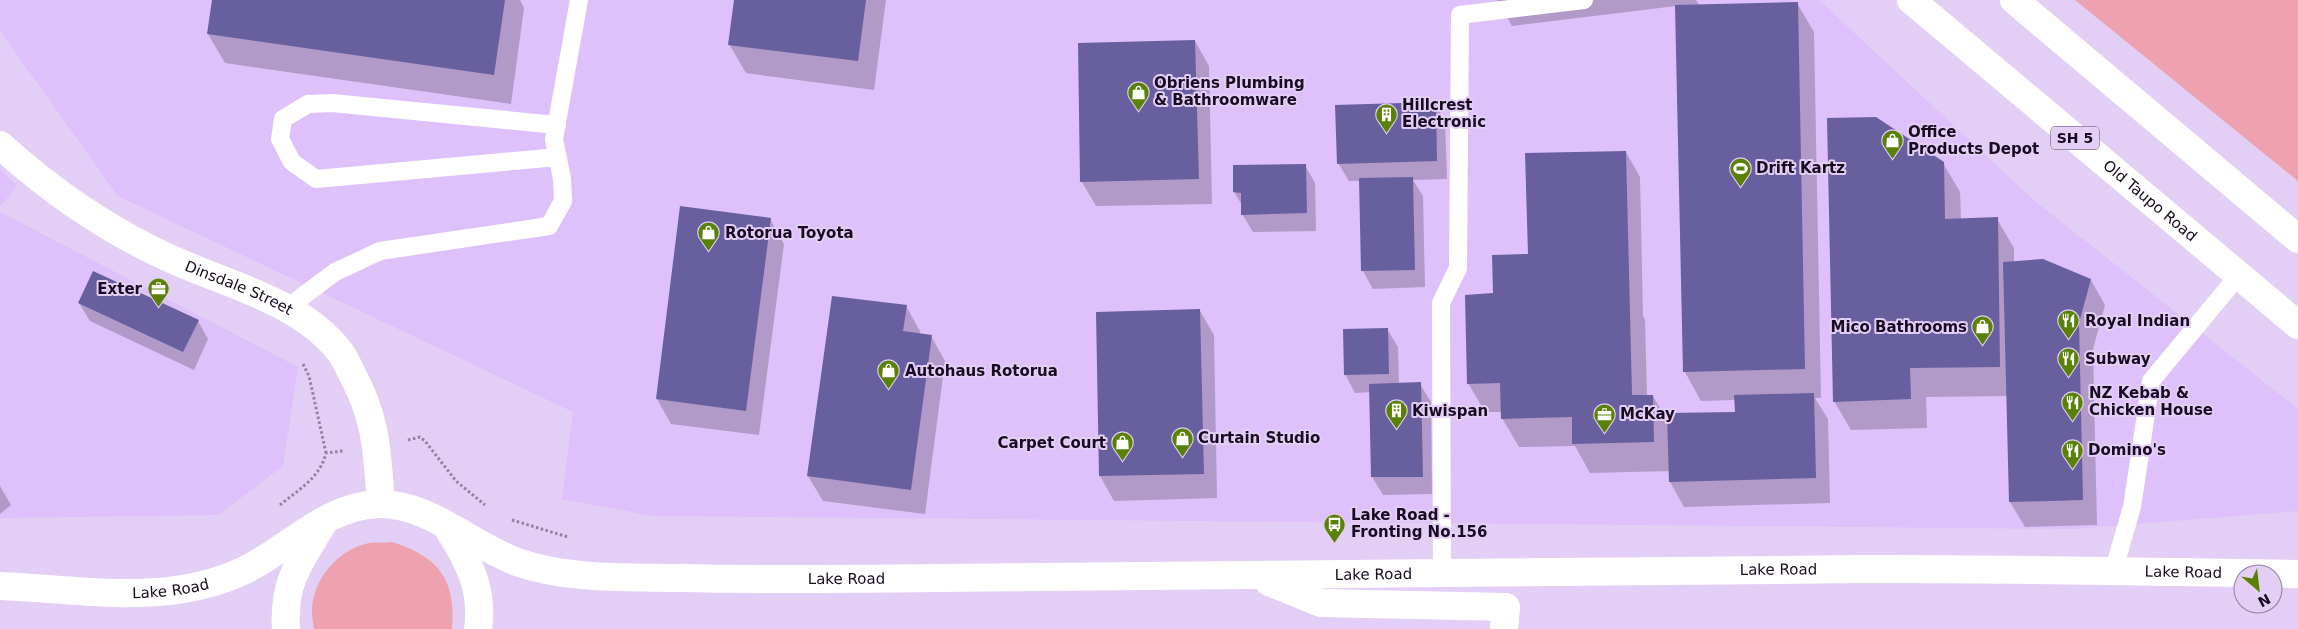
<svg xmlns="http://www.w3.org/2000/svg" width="2298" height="629" font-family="'DejaVu Sans',sans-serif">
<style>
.built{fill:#dec0fa}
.green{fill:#eea1ae}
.shadow{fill:#0003}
.building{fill:#675f9e}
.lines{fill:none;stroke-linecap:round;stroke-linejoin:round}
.path{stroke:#9381a2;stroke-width:3;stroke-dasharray:2.5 2.5;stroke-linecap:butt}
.lane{stroke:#fff;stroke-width:18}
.street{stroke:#fff;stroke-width:28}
.secondary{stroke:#fff;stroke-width:28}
.highway{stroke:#fff;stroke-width:28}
.labels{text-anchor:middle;stroke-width:4;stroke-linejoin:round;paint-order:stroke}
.shield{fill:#e3cef6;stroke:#554662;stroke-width:1}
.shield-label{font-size:14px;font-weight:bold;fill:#180b22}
.poi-label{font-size:15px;font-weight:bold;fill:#180b22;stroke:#e3cef6;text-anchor:start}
.street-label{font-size:15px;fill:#180b22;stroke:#e3cef6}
</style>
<rect width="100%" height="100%" fill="#e3cef6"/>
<path class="built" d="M 0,0 L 1819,0 L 2036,202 L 2298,409 L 2298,511 L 2075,529 L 653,516 L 562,499 L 573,412 L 118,196 L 0,31 Z
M 0,169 L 17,186 L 0,207 Z
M 0,212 L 298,367 L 283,466 L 218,515 L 0,518 Z"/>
<path class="green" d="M 2075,0 L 2298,0 L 2298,181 Z
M 392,542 C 439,557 456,579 452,629 L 314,629 C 313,623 312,616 312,610 C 313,578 339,549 369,543 C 376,542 385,543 392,542 Z"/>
<path class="shadow" d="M 213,0 L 520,0 L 524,8 L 511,104 L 225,63 L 208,34 Z
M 735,0 L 886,0 L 874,90 L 746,73 L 729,44 Z
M 1497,0 L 1696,0 L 1699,5 L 1797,3 L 1814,32 L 1821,398 L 1815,398 L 1828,419 L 1830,503 L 1684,507 L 1670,482 L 1670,471 L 1590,473 L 1575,446 L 1519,447 L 1502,418 L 1502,412 L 1485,412 L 1468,383 L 1495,295 L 1529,255 L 1626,152 L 1640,177 L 1643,316 L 1645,320 L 1647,396 L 1653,396 L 1669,424 L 1736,413 L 1735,400 L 1701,401 L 1685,372 L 1676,6 L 1512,26 Z
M 1195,41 L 1209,66 L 1212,204 L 1096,206 L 1082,182 Z
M 1435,103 L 1445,121 L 1447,179 L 1413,180 L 1423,196 L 1425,287 L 1373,289 L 1363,271 L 1360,181 L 1349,181 L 1338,163 Z
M 1943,163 L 1960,192 L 1961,220 L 1997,219 L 2014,248 L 2014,263 L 2091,280 L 2105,305 L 2093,349 L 2097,525 L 2025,527 L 2010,502 L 2008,396 L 1926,397 L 1927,428 L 1851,430 L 1834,401 Z
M 1305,165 L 1315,183 L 1316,231 L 1253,232 L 1242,214 L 1242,205 L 1234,192 Z
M 681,207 L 770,219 L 784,244 L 759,435 L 671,424 L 657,399 Z
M 79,303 L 198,321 L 208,339 L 194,370 L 90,321 Z
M 906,306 L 920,331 L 920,334 L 931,336 L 945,361 L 925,514 L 823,501 L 808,476 Z
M 1200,311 L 1214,335 L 1217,498 L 1114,501 L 1100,476 L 1097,313 Z
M 1387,329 L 1398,347 L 1399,384 L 1420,384 L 1431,402 L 1432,494 L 1383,495 L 1372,477 L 1371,392 L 1355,393 L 1345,374 Z
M 0,486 L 11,505 L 0,514 Z"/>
<path class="building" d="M 212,0 L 505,0 L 494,75 L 207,34 Z
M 734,0 L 866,0 L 858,61 L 728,45 Z
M 1798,2 L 1805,369 L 1683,372 L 1675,5 Z
M 1195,40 L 1199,179 L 1080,182 L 1078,43 Z
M 1436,102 L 1437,161 L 1337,164 L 1335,105 Z
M 1876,117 L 1944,162 L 1945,219 L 1998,217 L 2000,367 L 1910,368 L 1911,399 L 1833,402 L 1827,118 Z
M 1626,151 L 1632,395 L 1653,395 L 1654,442 L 1572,444 L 1572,417 L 1501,419 L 1500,383 L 1467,384 L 1465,295 L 1493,293 L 1492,255 L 1528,254 L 1525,153 Z
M 1306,164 L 1307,213 L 1241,215 L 1241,193 L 1233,192 L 1233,165 Z
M 1413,177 L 1415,270 L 1361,271 L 1359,178 Z
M 680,206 L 771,218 L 746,411 L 656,399 Z
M 2043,259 L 2091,279 L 2079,323 L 2083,500 L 2009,502 L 2003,262 Z
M 93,271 L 199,320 L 183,352 L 78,303 Z
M 832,296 L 907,305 L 903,331 L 932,335 L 911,490 L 807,476 Z
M 1200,309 L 1204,474 L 1099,476 L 1096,312 Z
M 1388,328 L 1389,374 L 1344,375 L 1343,329 Z
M 1421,382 L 1423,477 L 1371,477 L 1369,384 Z
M 1814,393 L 1816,478 L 1669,482 L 1667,413 L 1735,412 L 1734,395 Z"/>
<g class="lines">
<path class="path" d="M 303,364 L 309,376 L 326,453
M 408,440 L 420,437 L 425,441 L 456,481 L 485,505
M 280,505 C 298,490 320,478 326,453 L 343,451
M 512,520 L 568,537"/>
<path class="lane" d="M 557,125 L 332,103 L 308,104 L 283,119 L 280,139 L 292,162 L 316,179 L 558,157
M 287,308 L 335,272 L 380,251 L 549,226 L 563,201 L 562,179 L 554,139 L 579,0
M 2113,572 L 2132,507 L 2151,381 L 2238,276
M 1442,575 L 1441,303 L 1458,268 L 1460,15 L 1584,0"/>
<path class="street" id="s1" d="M 0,145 C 51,191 107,230 169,258 C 227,285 300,300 340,352 C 345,358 348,366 351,372 C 377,419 377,452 381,504"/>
<g class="secondary">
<path d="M 447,527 C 468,559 484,590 478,629"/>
<path d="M 1269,582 L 1321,603 L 1506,607 L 1504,629"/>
<path id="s2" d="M 0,586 C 81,589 166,607 243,571 C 288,550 325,506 378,504 C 429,503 471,545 517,562 C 569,580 626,577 680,578 C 766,580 852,579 938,578 C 1254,578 1571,570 1888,569 C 2024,569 2161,572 2298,574"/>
<path d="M 286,629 C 283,582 299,563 322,525"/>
</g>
<g class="highway">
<path id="s3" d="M 1911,0 L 2298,325"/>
<path d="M 2014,0 L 2298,239"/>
</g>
</g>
<defs>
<symbol id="shop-pin" viewBox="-11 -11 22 30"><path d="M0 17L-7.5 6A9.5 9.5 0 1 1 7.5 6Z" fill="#598204" stroke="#e3cef6"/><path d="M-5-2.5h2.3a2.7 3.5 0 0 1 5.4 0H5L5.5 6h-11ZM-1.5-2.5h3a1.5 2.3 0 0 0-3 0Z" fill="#fff"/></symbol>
<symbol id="building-pin" viewBox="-11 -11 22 30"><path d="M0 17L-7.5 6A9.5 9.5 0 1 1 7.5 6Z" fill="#598204" stroke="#e3cef6"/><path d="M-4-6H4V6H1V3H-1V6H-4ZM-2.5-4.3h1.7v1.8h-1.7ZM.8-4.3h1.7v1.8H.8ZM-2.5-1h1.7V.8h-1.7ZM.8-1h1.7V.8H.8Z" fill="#fff"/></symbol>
<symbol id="stadium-pin" viewBox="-11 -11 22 30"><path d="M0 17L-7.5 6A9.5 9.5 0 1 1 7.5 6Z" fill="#598204" stroke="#e3cef6"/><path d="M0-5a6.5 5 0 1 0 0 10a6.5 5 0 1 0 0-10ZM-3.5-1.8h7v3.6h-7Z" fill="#fff"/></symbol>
<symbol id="office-pin" viewBox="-11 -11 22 30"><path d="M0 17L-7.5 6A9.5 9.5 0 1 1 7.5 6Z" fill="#598204" stroke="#e3cef6"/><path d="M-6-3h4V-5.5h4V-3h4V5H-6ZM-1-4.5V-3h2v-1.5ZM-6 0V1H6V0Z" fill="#fff"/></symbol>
<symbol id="restaurant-pin" viewBox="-11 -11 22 30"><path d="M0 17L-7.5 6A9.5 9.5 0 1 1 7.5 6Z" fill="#598204" stroke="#e3cef6"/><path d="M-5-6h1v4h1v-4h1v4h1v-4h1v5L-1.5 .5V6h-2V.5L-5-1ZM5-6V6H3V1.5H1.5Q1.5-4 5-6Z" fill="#fff"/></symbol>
<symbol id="bus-pin" viewBox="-11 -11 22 30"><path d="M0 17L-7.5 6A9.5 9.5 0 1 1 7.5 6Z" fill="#598204" stroke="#e3cef6"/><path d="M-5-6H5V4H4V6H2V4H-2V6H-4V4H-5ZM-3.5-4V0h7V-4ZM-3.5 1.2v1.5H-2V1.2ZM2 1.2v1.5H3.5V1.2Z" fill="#fff"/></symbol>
</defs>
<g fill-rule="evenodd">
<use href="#shop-pin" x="1126" y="80" width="25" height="34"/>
<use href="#building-pin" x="1374" y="102" width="25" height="34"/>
<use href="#shop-pin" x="1880" y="128" width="25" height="34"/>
<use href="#stadium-pin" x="1728" y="156" width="25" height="34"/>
<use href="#shop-pin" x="696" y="220" width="25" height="34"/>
<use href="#office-pin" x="146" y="276" width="25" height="34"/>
<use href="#restaurant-pin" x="2056" y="308" width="25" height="34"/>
<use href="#shop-pin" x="1970" y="314" width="25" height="34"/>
<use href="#restaurant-pin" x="2056" y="346" width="25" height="34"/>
<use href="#shop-pin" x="876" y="358" width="25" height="34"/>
<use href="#restaurant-pin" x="2060" y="390" width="25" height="34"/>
<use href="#building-pin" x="1384" y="398" width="25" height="34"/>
<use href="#office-pin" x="1592" y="402" width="25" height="34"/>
<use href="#shop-pin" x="1170" y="426" width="25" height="34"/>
<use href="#shop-pin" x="1110" y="430" width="25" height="34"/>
<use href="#restaurant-pin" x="2060" y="438" width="25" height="34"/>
<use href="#bus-pin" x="1322" y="512" width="25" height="34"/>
</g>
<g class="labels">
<rect class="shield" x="2051" y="126.5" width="48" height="23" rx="4"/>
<g class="shield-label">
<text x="2075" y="143">SH 5</text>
</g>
<g class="poi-label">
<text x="1154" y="88">Obriens Plumbing<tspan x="1154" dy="17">&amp; Bathroomware</tspan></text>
<text x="1402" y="110">Hillcrest<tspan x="1402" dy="17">Electronic</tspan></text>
<text x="1908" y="137">Office<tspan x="1908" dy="17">Products Depot</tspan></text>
<text x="1756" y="173">Drift Kartz</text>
<text x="725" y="238">Rotorua Toyota</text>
<text x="142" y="294" text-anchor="end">Exter</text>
<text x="2085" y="326">Royal Indian</text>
<text x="1967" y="332" text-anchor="end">Mico Bathrooms</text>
<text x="2085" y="364">Subway</text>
<text x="905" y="376">Autohaus Rotorua</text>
<text x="2089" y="398">NZ Kebab &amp;<tspan x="2089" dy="17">Chicken House</tspan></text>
<text x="1412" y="416">Kiwispan</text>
<text x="1620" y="419">McKay</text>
<text x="1198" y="443">Curtain Studio</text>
<text x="1106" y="448" text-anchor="end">Carpet Court</text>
<text x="2088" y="455">Domino's</text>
<text x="1351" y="520">Lake Road -<tspan x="1351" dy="17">Fronting No.156</tspan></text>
</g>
<g class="street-label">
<text dy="5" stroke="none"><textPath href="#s3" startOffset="312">Old Taupo Road</textPath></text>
<text dy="5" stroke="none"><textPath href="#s1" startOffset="280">Dinsdale Street</textPath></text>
<text dy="5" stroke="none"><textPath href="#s2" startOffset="1814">Lake Road</textPath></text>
<text dy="5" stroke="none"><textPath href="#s2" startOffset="2219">Lake Road</textPath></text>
<text dy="5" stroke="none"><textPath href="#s2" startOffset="1409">Lake Road</textPath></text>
<text dy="5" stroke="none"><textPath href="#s2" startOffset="882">Lake Road</textPath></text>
<text dy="5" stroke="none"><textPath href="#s2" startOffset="171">Lake Road</textPath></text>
</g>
</g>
<g transform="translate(2258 589) rotate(152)"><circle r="24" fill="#e3cef6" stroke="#9280a1"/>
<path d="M0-4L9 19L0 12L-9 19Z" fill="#598204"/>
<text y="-8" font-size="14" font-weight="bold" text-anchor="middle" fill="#180b22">N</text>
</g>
</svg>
